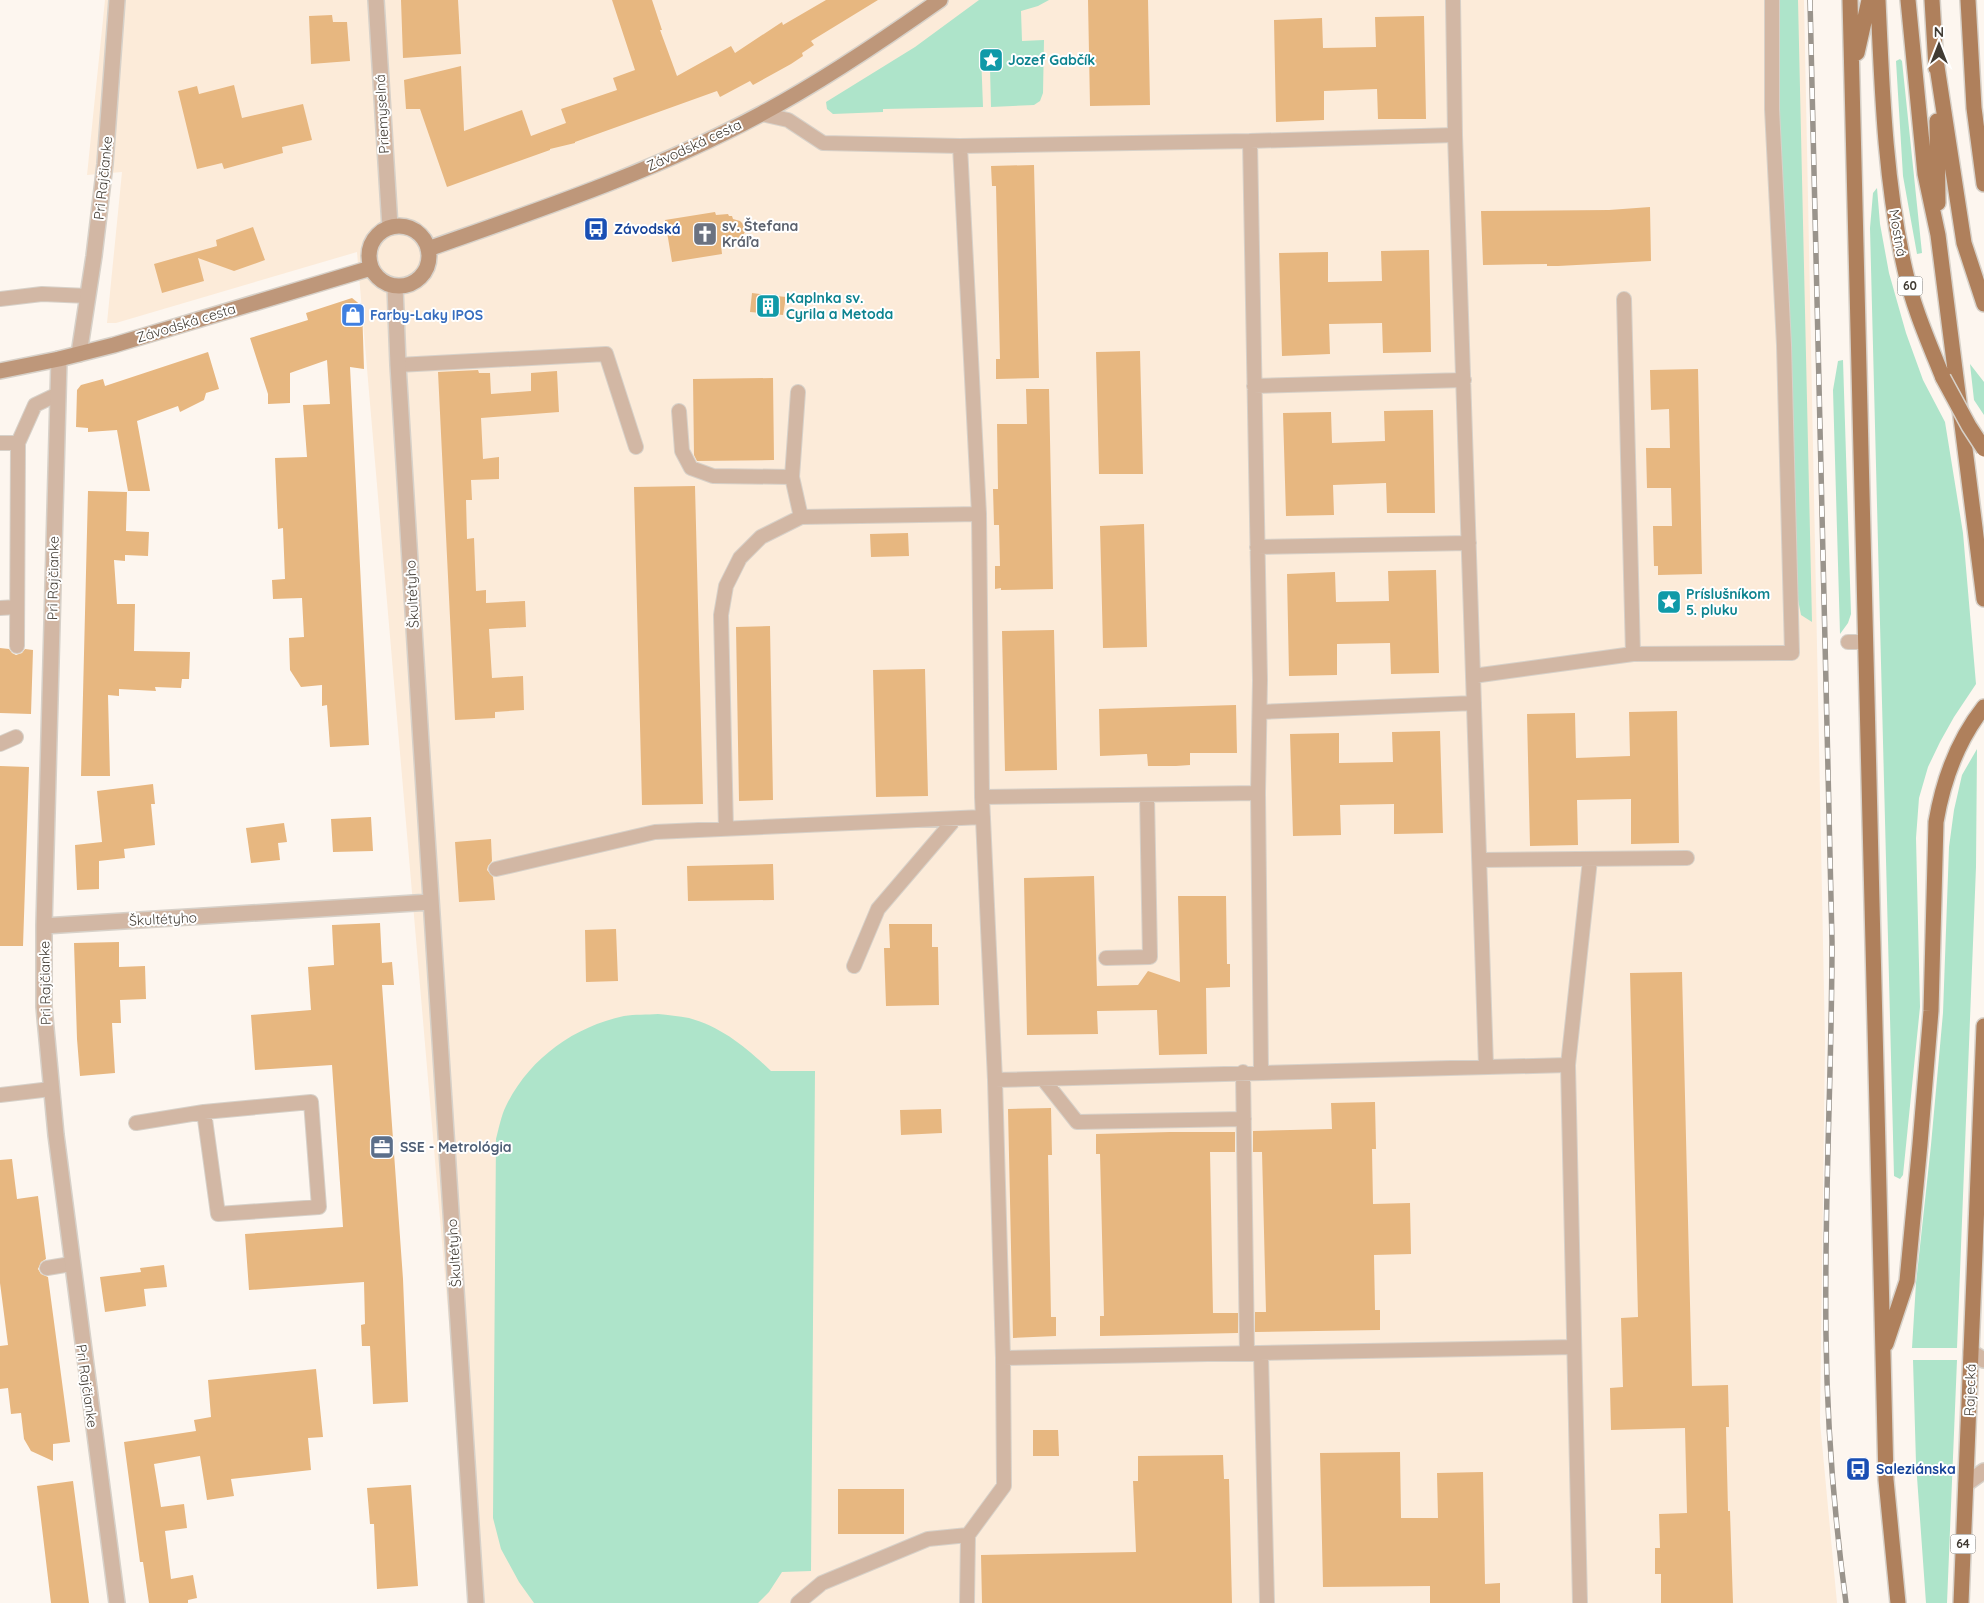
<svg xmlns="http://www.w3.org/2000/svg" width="1984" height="1603" font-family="Quicksand,sans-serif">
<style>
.industrial{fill:#fcebd9}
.green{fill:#aee4ca}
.building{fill:#e7b780}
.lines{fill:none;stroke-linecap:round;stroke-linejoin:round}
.lane-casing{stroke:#d7d1c9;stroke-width:16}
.street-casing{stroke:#d7d1c9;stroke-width:18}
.secondary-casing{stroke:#d7d1c9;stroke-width:18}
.primary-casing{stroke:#d7d1c9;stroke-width:18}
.lane{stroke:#d2b7a4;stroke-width:14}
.street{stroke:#d2b7a4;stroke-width:15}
.secondary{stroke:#be977a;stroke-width:15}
.primary{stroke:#af805c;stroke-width:15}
.rail-casing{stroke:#9a948c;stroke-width:5.5}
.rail{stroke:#fff;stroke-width:4;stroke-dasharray:11;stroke-linecap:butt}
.primary-bridge-casing{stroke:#d7d1c9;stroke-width:18;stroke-linecap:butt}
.primary-bridge{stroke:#af805c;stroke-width:15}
.labels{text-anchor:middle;stroke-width:4;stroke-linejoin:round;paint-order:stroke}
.shield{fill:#fff;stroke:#7a7670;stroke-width:1}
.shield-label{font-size:12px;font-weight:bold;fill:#413b33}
.culture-label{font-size:14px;font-weight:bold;fill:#0d838f;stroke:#fff;text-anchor:start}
.street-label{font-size:14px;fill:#413b33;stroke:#fff}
.worship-label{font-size:14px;font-weight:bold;fill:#5b616d;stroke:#fff;text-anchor:start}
.transit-label{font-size:14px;font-weight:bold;fill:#164399;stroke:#fff;text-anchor:start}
.shop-label{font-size:14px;font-weight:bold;fill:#366cbe;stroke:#fff;text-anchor:start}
.service-label{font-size:14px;font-weight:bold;fill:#4e5e75;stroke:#fff;text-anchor:start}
</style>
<rect width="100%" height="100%" fill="#fdf6ef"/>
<path class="industrial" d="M 105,0 L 1804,0 L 1825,1042 L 1820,1422 L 1837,1603 L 473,1603 L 357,252 L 116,323 L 107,323 L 122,172 L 87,175 Z"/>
<path class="green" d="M 979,0 L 1049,0 L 1038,6 L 1021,11 L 1022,41 L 1044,40 L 1043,93 L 1040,101 L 1034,105 L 991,107 L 990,68 L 995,68 L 994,53 L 981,54 L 983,107 L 883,109 L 883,112 L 833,114 L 827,109 L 826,102 L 915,47 Z
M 1777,0 L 1798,0 L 1812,622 L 1801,615 L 1795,584 L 1779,174 Z
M 1900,59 L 1902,61 L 1922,253 L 1917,254 L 1903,176 L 1896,61 Z
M 1877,188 L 1880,224 L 1889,273 L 1906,333 L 1923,380 L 1945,422 L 1963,533 L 1976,684 L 1954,717 L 1940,742 L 1928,767 L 1919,798 L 1916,838 L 1920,1007 L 1903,1175 L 1900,1179 L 1894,1176 L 1870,228 L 1873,193 Z
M 1843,360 L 1851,614 L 1848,623 L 1840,634 L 1833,390 L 1838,361 Z
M 1970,364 L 1984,382 L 1984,415 L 1974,400 Z
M 1977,749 L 1976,867 L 1957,1348 L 1912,1348 L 1916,1283 L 1931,1145 L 1943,1013 L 1949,847 L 1954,810 L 1962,775 Z
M 658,1014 C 668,1015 679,1016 689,1018 C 722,1027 747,1048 771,1071 L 815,1071 L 811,1571 L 782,1572 L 769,1592 L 758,1603 L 534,1603 L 519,1582 L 501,1549 L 493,1518 L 496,1139 C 499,1128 501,1116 506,1106 C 529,1059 573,1027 624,1016 C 635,1014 647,1015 658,1014 Z
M 1913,1360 L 1957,1360 L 1947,1603 L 1926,1603 L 1916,1463 Z"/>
<path class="building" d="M 401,0 L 458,0 L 461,54 L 403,58 Z
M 612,0 L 652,0 L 662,30 L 660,30 L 677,76 L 731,46 L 735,53 L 782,22 L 783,25 L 826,0 L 878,0 L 811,41 L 814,45 L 802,53 L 803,56 L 791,64 L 753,85 L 750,81 L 720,97 L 717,91 L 575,142 L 575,143 L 550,149 L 550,150 L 447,187 L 420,109 L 406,109 L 404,80 L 461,66 L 464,131 L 522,110 L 531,136 L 566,123 L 561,109 L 617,90 L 613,78 L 635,70 Z
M 1088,0 L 1148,0 L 1150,105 L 1090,106 Z
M 332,15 L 333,22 L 347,22 L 350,61 L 311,64 L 309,16 Z
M 1424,16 L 1426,119 L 1378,119 L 1377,89 L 1324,91 L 1324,120 L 1276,122 L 1274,20 L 1322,18 L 1323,48 L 1376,47 L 1375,17 Z
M 234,85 L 242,118 L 303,104 L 312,140 L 282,147 L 283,153 L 224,169 L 222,163 L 197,169 L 178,91 L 197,86 L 199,94 Z
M 1034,165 L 1039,378 L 996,379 L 996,359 L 1000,359 L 996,186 L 992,186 L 991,166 Z
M 1650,207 L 1651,261 L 1558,266 L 1547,266 L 1547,264 L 1483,265 L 1481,211 L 1609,210 Z
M 715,212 L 716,215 L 728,214 L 729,216 L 732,216 L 733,219 L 740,221 L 744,225 L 745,232 L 739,242 L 721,245 L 722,254 L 672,262 L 665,220 Z
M 253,227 L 265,260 L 234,271 L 198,258 L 204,281 L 162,293 L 154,264 L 217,246 L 216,240 Z
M 1429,250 L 1431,352 L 1383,353 L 1382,323 L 1329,324 L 1330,354 L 1282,356 L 1279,253 L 1328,252 L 1328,282 L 1382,281 L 1381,251 Z
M 752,293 L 786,297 L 783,315 L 750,312 Z
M 352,298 L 362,306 L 364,369 L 350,367 L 369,745 L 330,747 L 327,705 L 322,706 L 322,685 L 301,687 L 290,670 L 289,638 L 304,637 L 302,598 L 273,599 L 272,580 L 285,579 L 283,528 L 278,529 L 275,458 L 307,457 L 303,405 L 330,404 L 327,360 L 290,373 L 290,403 L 268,404 L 268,394 L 250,338 L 308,320 L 306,313 Z
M 1140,351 L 1143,474 L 1099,474 L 1096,352 Z
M 208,352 L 219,389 L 206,393 L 204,400 L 180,412 L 178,406 L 137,421 L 150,491 L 128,491 L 117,430 L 88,432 L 88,428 L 76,427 L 77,390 L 81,385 L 103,379 L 105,386 Z
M 1698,369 L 1702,574 L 1658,575 L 1658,566 L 1654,566 L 1653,526 L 1672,526 L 1671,488 L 1647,488 L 1646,448 L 1670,448 L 1669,409 L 1651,410 L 1650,370 Z
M 478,370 L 479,373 L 490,373 L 491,394 L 531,391 L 531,373 L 557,371 L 559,412 L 481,418 L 483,459 L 499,457 L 499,479 L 471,480 L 472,500 L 466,500 L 467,539 L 474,538 L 476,591 L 486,590 L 486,603 L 525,601 L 526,627 L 489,629 L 492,678 L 523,676 L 524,710 L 495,712 L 495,718 L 455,720 L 438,372 Z
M 773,378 L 774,460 L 697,461 L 694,455 L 693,379 Z
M 1026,389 L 1049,389 L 1053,589 L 1001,590 L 1001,588 L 995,589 L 995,566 L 1000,566 L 999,525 L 994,525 L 993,489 L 998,489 L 997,424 L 1027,424 Z
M 1433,410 L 1435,513 L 1387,513 L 1386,483 L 1333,485 L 1334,515 L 1286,516 L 1283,413 L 1331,412 L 1332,443 L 1385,441 L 1384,411 Z
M 695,486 L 703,804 L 642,805 L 634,487 Z
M 88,491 L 127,492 L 126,531 L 149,532 L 148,556 L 125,555 L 125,561 L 114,560 L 117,604 L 135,604 L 134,651 L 190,652 L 189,679 L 182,679 L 181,688 L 155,687 L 156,691 L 119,689 L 119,696 L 108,695 L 110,776 L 81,776 Z
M 1144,524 L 1147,647 L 1103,648 L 1100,526 Z
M 908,533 L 909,556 L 871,557 L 870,534 Z
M 1436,570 L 1439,673 L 1391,674 L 1390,643 L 1337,644 L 1337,675 L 1289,676 L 1287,574 L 1335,572 L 1336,602 L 1389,601 L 1388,571 Z
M 770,626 L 773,800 L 739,801 L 736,627 Z
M 1054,630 L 1057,770 L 1005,771 L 1002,631 Z
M 0,648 L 9,649 L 12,653 L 16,655 L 22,653 L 25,649 L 33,650 L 31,714 L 0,713 Z
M 925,669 L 928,796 L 876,797 L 873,670 Z
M 1236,705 L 1237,753 L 1190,753 L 1190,765 L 1176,766 L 1148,766 L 1147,754 L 1100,756 L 1099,709 Z
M 1677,711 L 1679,843 L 1631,844 L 1631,799 L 1577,800 L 1578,845 L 1530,846 L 1527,714 L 1575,713 L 1576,758 L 1630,756 L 1629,712 Z
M 1440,731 L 1443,833 L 1394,834 L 1394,804 L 1340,805 L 1341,835 L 1293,836 L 1290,734 L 1339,733 L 1339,763 L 1393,762 L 1392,732 Z
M 0,766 L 29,767 L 23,946 L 0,946 Z
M 153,784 L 155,804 L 151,804 L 155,845 L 124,849 L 125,858 L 99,861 L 99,889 L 77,890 L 75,845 L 102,842 L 97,791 Z
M 371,817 L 373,851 L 333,852 L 331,819 Z
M 284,823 L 287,842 L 278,843 L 280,860 L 251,863 L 246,828 Z
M 491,839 L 492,861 L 488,866 L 487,870 L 493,877 L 495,900 L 459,902 L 455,842 Z
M 773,864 L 774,900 L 688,901 L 687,866 Z
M 1094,876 L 1097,986 L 1138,985 L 1148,971 L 1180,982 L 1178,896 L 1226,896 L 1227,964 L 1230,964 L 1230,987 L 1206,988 L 1207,1054 L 1159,1055 L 1157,1010 L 1097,1011 L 1098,1034 L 1027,1035 L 1024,878 Z
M 380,923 L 382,963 L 392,962 L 394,985 L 382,985 L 403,1279 L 408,1402 L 373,1404 L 370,1346 L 362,1346 L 361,1325 L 365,1324 L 364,1282 L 249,1290 L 245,1234 L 343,1227 L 332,1065 L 255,1070 L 251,1015 L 311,1010 L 308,967 L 334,965 L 332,925 Z
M 889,924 L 932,924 L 932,947 L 938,947 L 939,1005 L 886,1006 L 884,948 L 890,948 Z
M 616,929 L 618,981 L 586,982 L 585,930 Z
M 119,942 L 119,967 L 145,966 L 146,999 L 120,1000 L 121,1023 L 112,1023 L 115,1073 L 80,1076 L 77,1039 L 74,943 Z
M 1682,972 L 1692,1386 L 1728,1385 L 1729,1427 L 1726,1427 L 1728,1511 L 1730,1511 L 1733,1603 L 1661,1603 L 1661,1574 L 1655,1574 L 1655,1548 L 1660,1548 L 1659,1514 L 1687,1513 L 1685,1428 L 1611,1430 L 1610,1388 L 1623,1387 L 1621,1318 L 1638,1317 L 1630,973 Z
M 1375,1102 L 1376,1149 L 1372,1149 L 1373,1204 L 1410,1203 L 1411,1254 L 1374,1255 L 1375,1310 L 1380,1310 L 1380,1330 L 1255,1332 L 1255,1312 L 1266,1312 L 1262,1152 L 1253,1152 L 1253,1131 L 1332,1129 L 1331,1103 Z
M 1051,1108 L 1052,1155 L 1048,1155 L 1051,1317 L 1056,1317 L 1056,1336 L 1013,1338 L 1008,1109 Z
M 941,1109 L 942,1133 L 901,1135 L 900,1110 Z
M 1170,1132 L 1235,1132 L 1235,1152 L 1210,1152 L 1213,1313 L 1238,1313 L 1238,1333 L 1100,1336 L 1100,1316 L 1104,1316 L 1100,1154 L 1096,1154 L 1096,1134 Z
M 12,1159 L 17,1199 L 38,1196 L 46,1259 L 41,1262 L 38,1269 L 41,1274 L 48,1277 L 70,1442 L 53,1444 L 53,1461 L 31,1451 L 24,1439 L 21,1413 L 11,1414 L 8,1388 L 0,1389 L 0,1346 L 8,1345 L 0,1283 L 0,1160 Z
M 164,1265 L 167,1287 L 144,1289 L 146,1306 L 105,1312 L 100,1277 L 141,1272 L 140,1268 Z
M 316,1369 L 323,1437 L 308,1438 L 311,1470 L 231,1479 L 234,1496 L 207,1500 L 200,1456 L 154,1464 L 161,1507 L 184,1504 L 187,1528 L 165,1531 L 171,1579 L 193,1575 L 197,1598 L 188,1600 L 188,1603 L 149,1603 L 143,1562 L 140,1562 L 124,1442 L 196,1431 L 194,1420 L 211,1417 L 208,1380 Z
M 1033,1430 L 1058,1430 L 1059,1456 L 1033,1456 Z
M 1400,1452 L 1401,1518 L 1438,1518 L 1437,1473 L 1483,1472 L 1485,1584 L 1500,1583 L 1500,1603 L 1430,1603 L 1430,1586 L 1323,1587 L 1320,1453 Z
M 1223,1455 L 1224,1479 L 1229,1479 L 1232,1603 L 982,1603 L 981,1555 L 1136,1552 L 1133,1481 L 1138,1481 L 1138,1456 Z
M 73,1481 L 89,1603 L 51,1603 L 37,1486 Z
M 411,1485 L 418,1586 L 377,1589 L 374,1524 L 370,1524 L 367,1488 Z
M 838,1489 L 904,1489 L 904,1534 L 838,1534 Z"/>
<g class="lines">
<defs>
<path id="lane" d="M 1453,0 L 1455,135 L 1486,1066
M 762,114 L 788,120 L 823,143 L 960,146 L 1250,141 L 1260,680 L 1258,793 L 1261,1072
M 1250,141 L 1455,135
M 960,146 L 979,514 L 982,797 L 995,1080 L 1003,1358 L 1004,1486 L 968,1535 L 967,1603
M 0,299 L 42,294 L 88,296
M 1624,299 L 1633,654
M 398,365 L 606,354 L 636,447
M 1254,386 L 1464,380
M 798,392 L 792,477 L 801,517
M 679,411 L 682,451 L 691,468 L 713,476 L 792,477
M 0,443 L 18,443
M 1257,547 L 1469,543
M 0,608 L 17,607
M 1848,642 L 1866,642
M 17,646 L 18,443 L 35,405 L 58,394
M 1473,676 L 1633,654 L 1792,653 L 1784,345 L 1772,109 L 1772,0
M 1260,712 L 1474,703
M 0,744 L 16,737
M 982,797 L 1258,793
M 726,829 L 721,615 L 726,586 L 740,558 L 761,537 L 801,517 L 979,514
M 1480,860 L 1687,858
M 496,869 L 655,832 L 983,817
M 1106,958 L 1150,957 L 1147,795
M 854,966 L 878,909 L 955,819
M 1243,1072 L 1247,1353
M 1043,1079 L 1077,1122 L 1244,1119
M 995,1080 L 1568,1065
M 0,1095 L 51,1089
M 136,1123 L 204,1112 L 311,1102 L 319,1207 L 218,1214 L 204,1112
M 47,1268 L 71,1264
M 1261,1353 L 1267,1603
M 1003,1358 L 1574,1347
M 798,1603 L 822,1583 L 928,1539 L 968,1535
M 1580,1603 L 1568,1065 L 1590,860"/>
<path id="street" d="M 376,0 L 390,227
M 395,286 L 398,365 L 421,742 L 476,1603
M 79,354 L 94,256 L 105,164 L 117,0
M 59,359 L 44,926 L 44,1007 L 56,1135 L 117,1603
M 44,926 L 431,902
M 1971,1352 L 1984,1360
M 1966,1484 L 1984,1471"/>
<path id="secondary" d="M369 256a30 30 0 1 1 60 0a30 30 0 1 1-60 0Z
M 428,249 C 541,209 655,171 761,114 C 823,81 882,41 940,0
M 0,371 L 59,359 L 114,345 L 371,268"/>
<path id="primary" d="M 1850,0 L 1883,1355 L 1886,1480 L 1898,1603
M 1878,0 C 1882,90 1885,182 1905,270 C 1913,307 1929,343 1943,378
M 1908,0 L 1925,174 L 1938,235 L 1984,599
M 1932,0 L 1936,68
M 1968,0 L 1974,108 L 1984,184
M 1857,53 L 1869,0
M 1936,60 L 1964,243 L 1984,304
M 1937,121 L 1938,203
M 1886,1344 L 1907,1281 L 1920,1144 L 1931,1011 L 1936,822 C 1943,781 1957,741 1984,707
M 1961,1603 L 1984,1026"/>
</defs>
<use href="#lane" class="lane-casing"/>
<use href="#street" class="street-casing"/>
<use href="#secondary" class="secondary-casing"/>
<use href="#primary" class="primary-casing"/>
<use href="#lane" class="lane"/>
<use href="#street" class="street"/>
<use href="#secondary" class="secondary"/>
<use href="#primary" class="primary"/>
<defs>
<path id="rail" d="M 1810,0 L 1832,941 C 1832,1072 1824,1203 1826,1335 C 1827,1425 1834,1514 1846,1603"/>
</defs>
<use href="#rail" class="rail-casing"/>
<use href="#rail" class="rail"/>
<defs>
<path id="primary-bridge" d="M 1943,378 L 1969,426 L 1984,449"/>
</defs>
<use href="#primary-bridge" class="primary-bridge-casing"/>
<use href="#primary-bridge" class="primary-bridge"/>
</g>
<defs>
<symbol id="sight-square" viewBox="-11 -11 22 22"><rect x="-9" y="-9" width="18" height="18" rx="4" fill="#0f9aa8" stroke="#fff"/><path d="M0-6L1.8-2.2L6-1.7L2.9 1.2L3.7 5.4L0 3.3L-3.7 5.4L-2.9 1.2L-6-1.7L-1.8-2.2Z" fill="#fff"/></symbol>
<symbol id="bus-square" viewBox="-11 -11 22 22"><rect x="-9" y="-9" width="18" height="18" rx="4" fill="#1a4fb4" stroke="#fff"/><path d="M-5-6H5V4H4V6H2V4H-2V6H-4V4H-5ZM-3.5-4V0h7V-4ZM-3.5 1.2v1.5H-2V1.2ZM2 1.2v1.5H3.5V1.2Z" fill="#fff"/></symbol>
<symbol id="church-square" viewBox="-11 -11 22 22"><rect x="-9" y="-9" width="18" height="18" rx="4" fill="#6b7280" stroke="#fff"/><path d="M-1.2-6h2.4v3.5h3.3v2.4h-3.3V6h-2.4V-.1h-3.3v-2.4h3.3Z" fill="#fff"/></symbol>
<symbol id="building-square" viewBox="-11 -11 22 22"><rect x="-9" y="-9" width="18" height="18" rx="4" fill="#0f9aa8" stroke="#fff"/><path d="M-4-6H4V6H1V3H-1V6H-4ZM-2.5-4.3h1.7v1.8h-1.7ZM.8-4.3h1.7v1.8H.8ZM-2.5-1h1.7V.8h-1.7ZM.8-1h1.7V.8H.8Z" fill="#fff"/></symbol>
<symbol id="shop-square" viewBox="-11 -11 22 22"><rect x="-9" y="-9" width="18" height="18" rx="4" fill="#3f7fe0" stroke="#fff"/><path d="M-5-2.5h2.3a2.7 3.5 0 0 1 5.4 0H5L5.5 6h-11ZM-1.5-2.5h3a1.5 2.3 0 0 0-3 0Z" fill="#fff"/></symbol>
<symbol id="office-square" viewBox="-11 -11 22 22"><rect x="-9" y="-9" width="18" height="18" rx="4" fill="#5c6f8a" stroke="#fff"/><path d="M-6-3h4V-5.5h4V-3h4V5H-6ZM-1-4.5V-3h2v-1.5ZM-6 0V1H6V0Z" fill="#fff"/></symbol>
</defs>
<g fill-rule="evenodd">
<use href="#sight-square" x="977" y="46" width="28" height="28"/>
<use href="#bus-square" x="582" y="215" width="28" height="28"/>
<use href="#church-square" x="691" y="220" width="28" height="28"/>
<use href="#building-square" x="754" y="292" width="28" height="28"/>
<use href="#shop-square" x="339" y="301" width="28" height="28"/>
<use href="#sight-square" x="1655" y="588" width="28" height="28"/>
<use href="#office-square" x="368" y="1133" width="28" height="28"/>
<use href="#bus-square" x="1844" y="1455" width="28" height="28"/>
</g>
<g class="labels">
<g class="shield">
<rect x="1897.5" y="276.5" width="25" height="19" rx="4"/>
<rect x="1950.5" y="1534.5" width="25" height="19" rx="4"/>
</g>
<g class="shield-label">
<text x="1910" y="290">60</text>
<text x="1963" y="1548">64</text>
</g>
<g class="culture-label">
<text x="1008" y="65">Jozef Gabčík</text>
<text x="786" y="303">Kaplnka sv.<tspan x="786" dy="16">Cyrila a Metoda</tspan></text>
<text x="1686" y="599">Príslušníkom<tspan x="1686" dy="16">5. pluku</tspan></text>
</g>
<g class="street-label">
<text transform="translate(382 114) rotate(-93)" y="5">Priemyselná</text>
<text transform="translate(694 145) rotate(-25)" y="5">Závodská cesta</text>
<text transform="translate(103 178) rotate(-84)" y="5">Pri Rajčianke</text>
<text transform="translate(1898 233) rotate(80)" y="5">Mostná</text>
<text transform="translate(186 323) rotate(-17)" y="5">Závodská cesta</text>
<text transform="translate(53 578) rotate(-89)" y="5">Pri Rajčianke</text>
<text transform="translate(412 594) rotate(-93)" y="5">Škultétyho</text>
<text transform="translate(163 919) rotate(-3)" y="5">Škultétyho</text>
<text transform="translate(45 983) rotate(-91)" y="5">Pri Rajčianke</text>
<text transform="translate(454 1253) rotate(-94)" y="5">Škultétyho</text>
<text transform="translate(87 1386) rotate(82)" y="5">Pri Rajčianke</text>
<text transform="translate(1970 1390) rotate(-88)" y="5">Rajecká</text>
</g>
<g class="worship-label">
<text x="722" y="231">sv. Štefana<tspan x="722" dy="16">Kráľa</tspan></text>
</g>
<g class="transit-label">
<text x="614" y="234">Závodská</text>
<text x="1876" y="1474">Saleziánska</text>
</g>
<g class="shop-label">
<text x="370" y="320">Farby-Laky IPOS</text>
</g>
<g class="service-label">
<text x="400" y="1152">SSE - Metrológia</text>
</g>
</g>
<g transform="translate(1939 45)" stroke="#ffffff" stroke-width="4" paint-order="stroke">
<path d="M0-4L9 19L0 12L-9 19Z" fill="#413b33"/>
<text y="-8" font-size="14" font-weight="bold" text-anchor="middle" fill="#413b33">N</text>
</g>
</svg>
